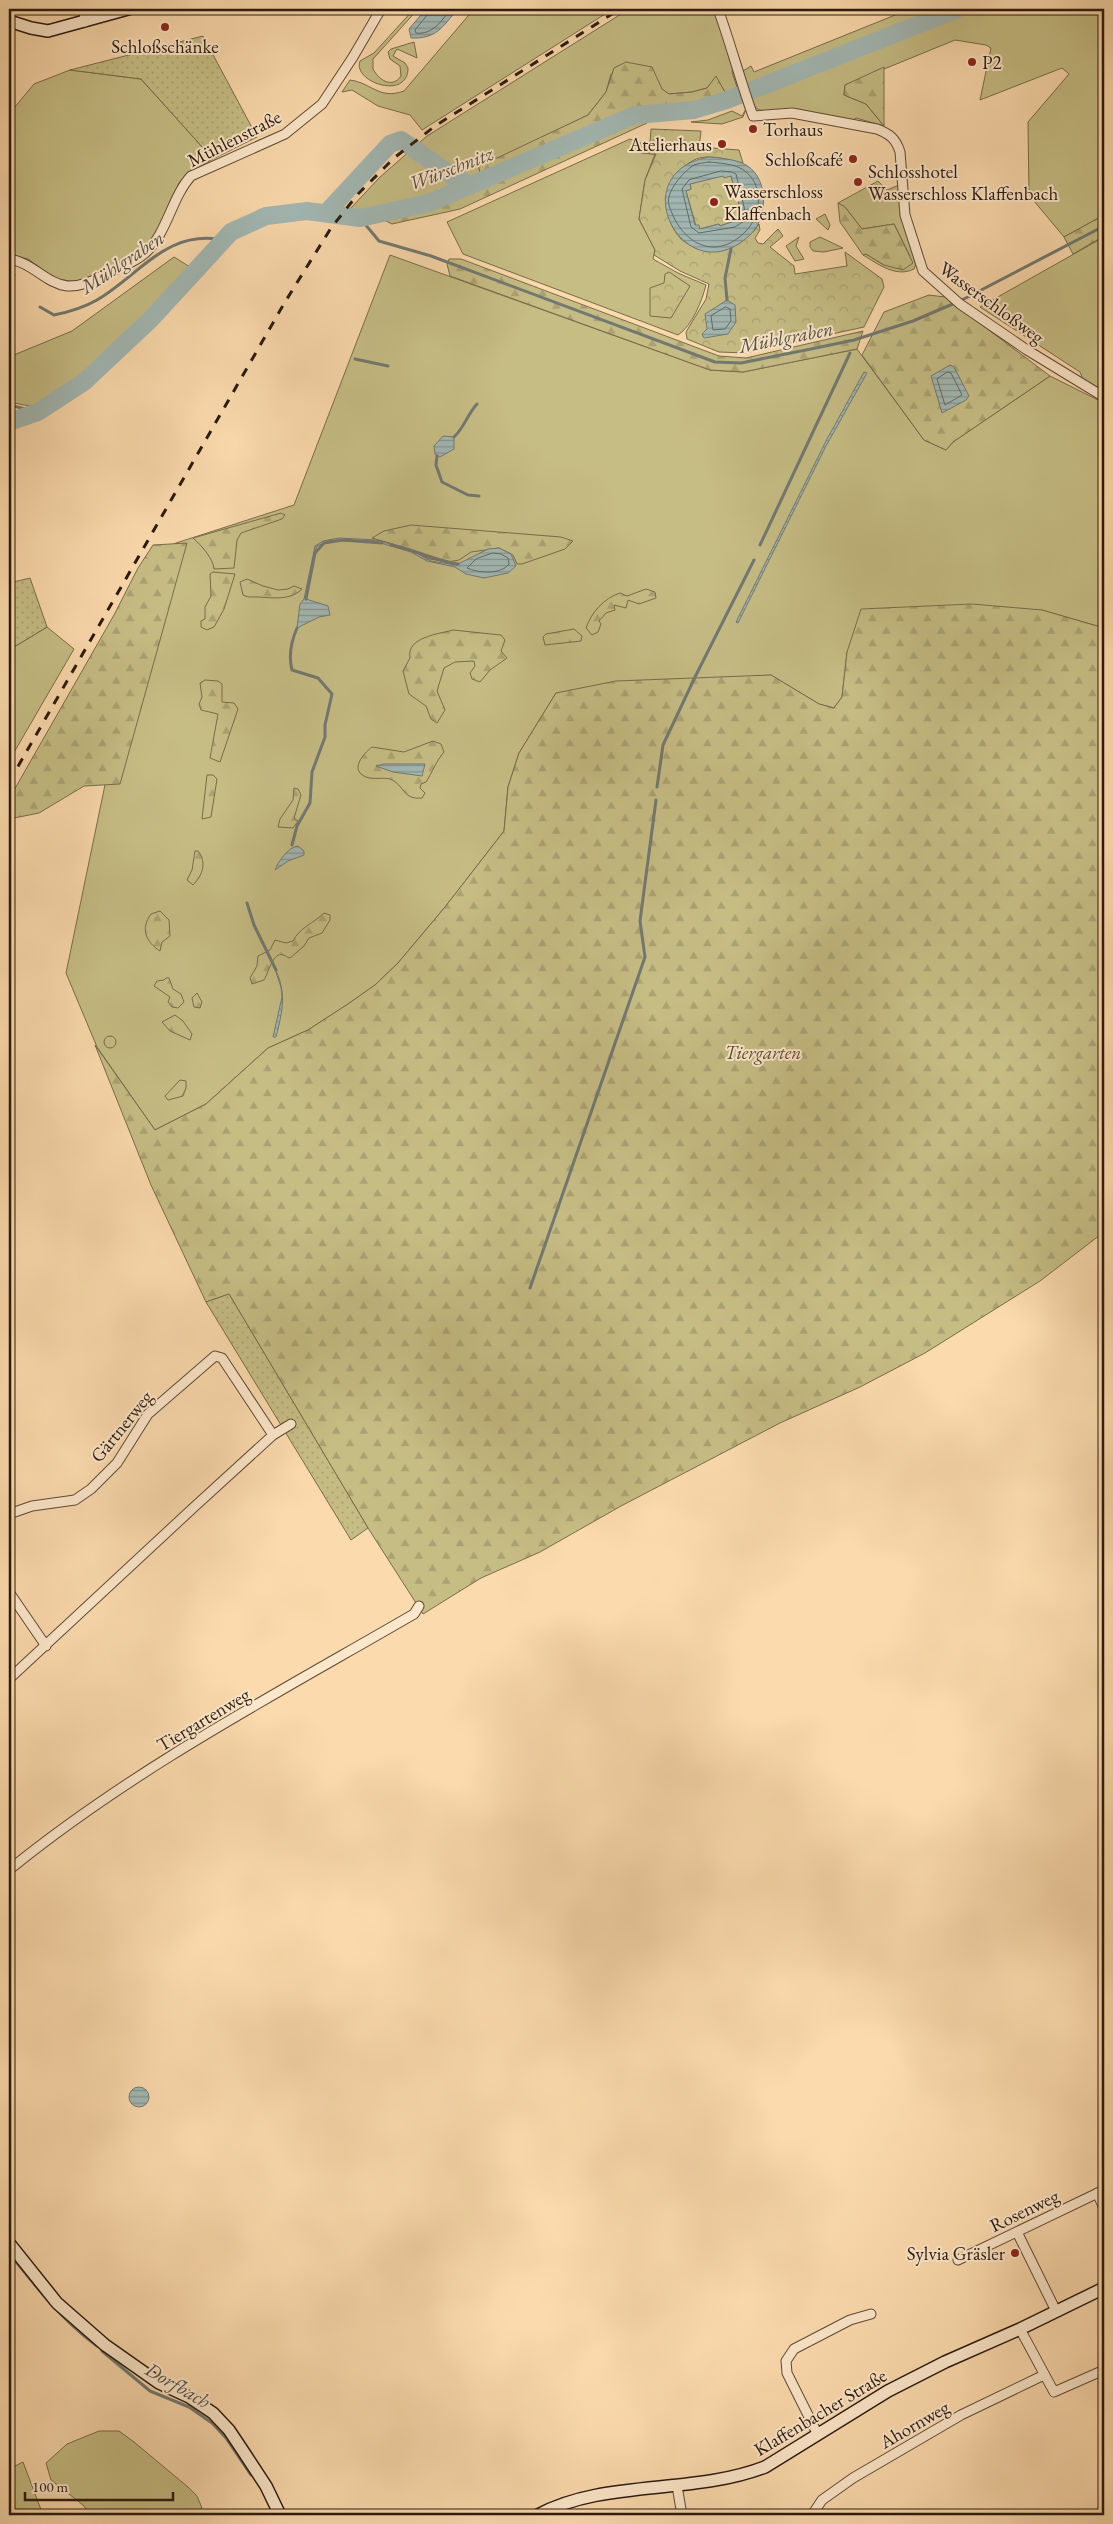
<svg xmlns="http://www.w3.org/2000/svg" width="1113" height="2524" font-family="'EB Garamond',serif">
<style>
.grass{fill:#c6bd85;stroke:#786c4a}
.forest{fill:url(#forest-firs);stroke:#786c4a}
.park{fill:url(#park-crowns);stroke:#786c4a}
.garden{fill:url(#garden-dots);stroke:#786c4a}
.water{fill:url(#water-rules);stroke:#727972;fill-rule:evenodd}
.pier{fill:#fbdaad}
.lines{fill:none;stroke-linecap:round;stroke-linejoin:round}
.shore{stroke:#666962;stroke-width:1}
.stream{stroke:#727972;stroke-width:3}
.river{stroke:#a2b8b4;stroke-width:18}
.street-casing{stroke:#5f4a36;stroke-width:11}
.secondary-casing{stroke:#2b1a0f;stroke-width:14}
.street{stroke:#fce7ca;stroke-width:9}
.secondary{stroke:#fce7ca;stroke-width:11}
.rail{stroke:#2b1a0f;stroke-width:3;stroke-dasharray:9 9;stroke-linecap:butt}
.poi-dot{fill:#8f2418;stroke:#fce7ca;stroke-width:2}
.labels{text-anchor:middle;stroke-width:4;stroke-linejoin:round;paint-order:stroke}
.poi-label{font-size:19px;fill:#2b1a0f;stroke:#fce7ca;text-anchor:start}
.street-label{font-size:19px;fill:#2b1a0f;stroke:#fce7ca}
.park-label{font-size:19px;font-style:italic;fill:#5a4b32;stroke:#fce7ca}
.water-label{font-size:20px;font-style:italic;fill:#555149;stroke:#fce7ca}
</style>
<defs>
<pattern id="forest-firs" width="22" height="20" patternUnits="userSpaceOnUse" patternTransform="scale(1.25)"><rect width="22" height="20" fill="#c6bd85"/><path d="M5 1l3.5 6h-7zM16 11l3.5 6h-7z" fill="#aaa272"/></pattern>
<pattern id="park-crowns" width="20" height="18" patternUnits="userSpaceOnUse" patternTransform="scale(1.25)"><rect width="20" height="18" fill="#c6bd85"/><path d="M2 6a3 3 0 1 1 6 0M12 15a3 3 0 1 1 6 0" fill="none" stroke="#aaa272"/></pattern>
<pattern id="garden-dots" width="8" height="8" patternUnits="userSpaceOnUse" patternTransform="scale(1.25)"><rect width="8" height="8" fill="#c6bd85"/><path d="M2 2h.1M6 6h.1" fill="none" stroke="#aaa272" stroke-width="1.8" stroke-linecap="round"/></pattern>
<pattern id="water-rules" width="6" height="5" patternUnits="userSpaceOnUse" patternTransform="scale(1.25)"><rect width="6" height="5" fill="#a2b8b4"/><path d="M0 2.5h6" fill="none" stroke="#849591"/></pattern>
</defs>
<rect width="100%" height="100%" fill="#fbdaad"/>
<filter id="stains"><feTurbulence type="fractalNoise" baseFrequency=".004" numOctaves="4"/><feColorMatrix values="0 0 0 0 .2 0 0 0 0 .09 0 0 0 0 .02 0 0 0 .5 -.17"/></filter>
<radialGradient id="worn" r=".72"><stop offset=".6" stop-color="#630" stop-opacity="0"/><stop offset="1" stop-color="#630" stop-opacity=".3"/></radialGradient>
<path class="grass" d="M 414,9 L 418,9 L 373,59 L 373,69 C 379,80 392,89 401,76 L 400,66 L 390,59 L 388,52 L 391,49 L 414,42 L 417,58 L 397,49 L 393,56 L 405,63 L 408,68 C 408,101 352,82 360,61 L 374,53 Z
M 474,9 L 613,9 L 422,130 L 410,115 L 378,106 L 352,90 L 342,92 L 350,80 C 372,83 379,100 404,91 Z
M 629,9 L 714,9 L 734,64 L 732,72 L 738,90 L 726,94 L 716,77 L 707,88 L 692,92 L 669,94 L 662,90 L 658,81 L 611,74 L 606,92 L 588,115 L 497,159 L 482,158 L 478,163 L 481,178 L 427,199 L 371,208 L 361,212 L 350,209 L 380,177 L 427,136 Z
M 910,9 L 1104,9 L 1104,215 L 1064,237 L 1029,195 L 1028,122 L 1069,74 L 1062,68 L 980,100 L 991,48 L 986,45 L 955,40 L 845,85 L 844,95 L 866,104 L 884,126 L 856,118 L 852,121 L 759,110 L 754,106 L 741,76 L 743,71 L 751,66 L 754,72 Z
M 70,70 L 141,79 L 213,159 L 188,173 L 179,183 L 158,234 L 143,253 L 88,280 L 74,282 L 54,278 L 28,259 L 9,255 L 9,114 L 34,84 Z
M 746,109 L 743,117 L 722,124 L 691,122 L 708,120 L 732,111 L 742,116 Z
M 630,139 L 641,143 L 641,153 L 655,154 L 645,180 L 639,219 L 655,250 L 653,259 L 678,273 L 706,285 C 702,301 692,326 678,335 L 463,254 L 447,222 Z
M 878,181 L 887,190 L 899,185 L 917,261 L 914,269 C 896,278 878,264 863,255 L 866,254 L 884,265 L 910,256 L 894,224 L 862,229 L 845,207 L 838,203 Z
M 825,214 L 830,225 L 828,230 L 816,219 Z
M 799,237 L 796,246 L 804,259 L 795,261 L 786,246 Z
M 820,237 L 843,248 L 824,252 L 813,251 L 810,247 L 810,242 Z
M 1104,237 L 1104,395 L 1084,382 L 1080,372 L 980,307 Z
M 390,255 L 710,370 L 743,372 L 857,349 L 924,440 L 946,450 L 953,442 L 1050,376 L 1104,403 L 1104,628 L 1042,610 L 847,652 L 842,697 L 834,708 L 819,704 L 771,675 L 556,693 L 519,753 L 508,787 L 504,831 L 445,907 L 398,963 L 375,985 L 348,1004 L 308,1030 L 268,1048 L 206,1104 L 155,1130 L 97,1047 L 66,973 L 112,751 L 173,544 L 294,505 Z
M 174,257 L 190,267 L 89,371 L 35,407 L 9,402 L 9,357 L 72,331 Z
M 47,627 L 74,649 L 9,761 L 9,650 Z
M 99,2431 L 119,2431 L 134,2442 L 188,2487 L 197,2496 L 202,2508 L 195,2515 L 91,2515 L 83,2505 L 51,2480 L 46,2463 L 67,2444 Z
M 23,2462 L 43,2515 L 9,2515 L 9,2469 Z"/>
<path class="forest" d="M 626,62 L 652,67 L 662,89 L 669,94 L 692,92 L 707,88 L 716,76 L 726,94 L 694,103 L 634,112 L 604,122 L 481,178 L 478,163 L 482,158 L 497,158 L 588,115 L 606,92 L 614,68 Z
M 884,67 L 884,126 L 866,104 L 844,95 L 845,85 Z
M 646,117 L 647,123 L 460,209 L 392,224 L 380,218 C 443,202 500,177 558,152 C 586,140 616,119 646,117 Z
M 838,203 L 845,207 L 862,229 L 894,224 L 913,263 L 903,270 L 884,265 L 866,254 L 863,255 L 840,222 Z
M 1104,215 L 1104,236 L 1073,254 L 1064,237 Z
M 449,259 L 461,259 L 719,356 L 746,358 L 863,331 L 857,349 L 743,372 L 710,370 L 450,276 L 447,264 Z
M 929,295 L 945,297 L 1050,376 L 953,442 L 946,450 L 924,440 L 862,355 L 884,312 Z
M 281,513 L 285,515 L 282,519 L 241,533 L 237,540 L 234,568 L 214,569 C 213,558 201,545 193,538 Z
M 411,525 L 561,537 L 573,541 L 565,549 L 522,564 L 517,564 L 513,555 L 499,548 L 471,552 L 459,560 L 447,562 L 430,559 L 393,544 L 372,538 L 384,531 Z
M 187,543 L 120,784 L 84,786 L 39,813 L 9,819 L 9,799 L 114,615 L 138,568 L 153,545 Z
M 213,572 L 235,574 L 224,609 L 214,627 L 207,630 L 201,627 L 201,621 L 205,619 L 205,607 L 211,596 L 210,574 Z
M 247,579 L 263,586 L 278,590 L 288,589 L 294,586 L 302,589 C 288,603 267,596 248,597 L 243,595 L 240,582 Z
M 646,589 L 655,592 L 656,598 L 639,604 L 628,600 L 626,608 L 614,605 L 615,610 L 606,613 L 599,621 L 601,624 L 598,632 L 592,635 L 586,628 C 591,613 604,598 620,593 L 627,596 Z
M 972,604 L 1042,610 L 1104,628 L 1104,1232 L 1040,1281 L 925,1353 L 860,1387 L 780,1423 L 621,1506 L 540,1552 L 481,1578 L 423,1614 L 368,1528 L 229,1294 L 206,1302 L 151,1185 L 95,1045 L 155,1130 L 206,1104 L 268,1048 L 308,1030 L 348,1004 L 375,985 L 398,963 L 445,907 L 504,831 L 508,787 L 519,753 L 556,693 L 616,681 L 771,675 L 819,704 L 834,708 L 842,697 L 847,652 L 861,609 Z
M 574,629 L 582,636 L 581,641 L 545,645 L 543,637 L 546,634 Z
M 453,630 L 501,635 L 505,640 L 501,651 L 507,658 L 490,670 L 480,682 L 472,679 L 470,673 L 475,666 L 474,661 L 455,662 L 444,668 L 437,691 L 445,710 L 437,723 L 431,719 L 426,706 L 409,694 L 403,671 L 410,658 C 406,637 439,634 453,630 Z
M 205,680 L 218,681 L 222,684 L 222,702 L 234,703 L 238,709 L 220,762 L 210,758 L 218,714 L 201,710 L 199,704 L 202,697 L 200,683 Z
M 433,741 L 441,744 L 444,752 C 435,763 433,771 426,782 L 421,784 L 420,788 L 425,793 L 422,798 C 402,800 405,785 390,779 C 383,777 374,780 366,777 C 349,770 363,754 372,747 L 404,752 Z
M 207,775 L 213,775 L 217,779 L 211,817 L 202,819 Z
M 294,788 L 298,789 L 301,795 L 294,818 L 298,821 L 293,828 L 278,827 L 280,819 L 293,800 Z
M 195,851 L 198,851 C 207,862 203,875 193,885 L 187,880 L 192,870 Z
M 160,911 L 169,920 L 170,936 L 162,942 L 160,951 C 146,942 140,929 151,914 Z
M 324,913 L 330,915 L 330,920 L 322,933 L 309,938 L 304,946 L 290,958 C 287,958 286,955 283,955 C 273,951 268,974 264,980 L 252,984 L 250,978 L 257,966 L 258,956 L 270,950 L 275,940 L 286,943 L 293,941 C 299,928 314,923 324,913 Z
M 166,978 L 169,978 L 173,989 L 181,994 L 184,1002 L 178,1008 L 172,1007 L 168,1002 L 170,997 L 154,986 L 157,981 L 164,980 Z
M 197,993 L 202,1002 L 200,1008 L 194,1007 L 192,998 Z
M 175,1015 L 183,1021 L 192,1034 L 190,1040 L 170,1031 L 162,1022 Z
M104 1042a6 6 0 1 1 12 0a6 6 0 1 1-12 0Z
M 180,1080 L 186,1081 L 186,1088 L 183,1096 L 168,1100 L 165,1096 Z"/>
<path class="park" d="M 651,129 L 701,131 L 699,147 L 739,150 L 743,163 C 729,160 708,153 694,160 C 663,176 658,214 681,239 C 685,243 692,246 697,249 L 754,231 L 759,224 L 760,230 L 755,238 L 758,243 L 763,244 L 778,229 L 783,236 L 770,247 L 794,266 L 795,274 L 847,266 L 845,252 L 882,279 L 884,287 L 864,327 L 745,353 L 719,352 L 687,339 L 686,332 L 706,299 L 709,284 L 680,271 L 654,255 L 655,250 L 639,219 L 645,180 L 656,154 L 649,154 Z
M 723,175 L 731,176 L 743,218 L 720,226 L 719,224 L 700,229 L 696,226 L 686,191 L 691,189 L 690,184 Z
M 669,272 L 690,286 L 671,318 L 650,316 L 650,288 L 664,283 L 665,274 Z"/>
<path class="garden" d="M 203,36 L 257,137 L 213,159 L 141,79 L 70,70 Z
M 30,578 L 47,627 L 9,650 L 9,583 Z
M 229,1294 L 368,1528 L 351,1540 L 206,1302 Z"/>
<path class="water" d="M 426,9 L 458,9 C 442,27 437,39 411,38 L 409,29 Z
M 709,157 C 720,158 732,159 742,163 C 769,174 769,216 751,234 C 686,298 619,173 709,157 ZM 723,176 L 724,178 L 731,176 L 743,218 L 720,226 L 719,224 L 700,229 L 699,225 L 695,225 L 686,191 L 691,189 L 690,184 Z
M 727,300 L 735,305 L 736,322 L 728,334 L 704,338 L 702,334 L 707,329 L 705,314 Z
M 950,365 L 954,367 L 969,396 L 966,400 L 942,413 L 931,376 Z
M 864,372 L 867,373 L 826,446 L 738,623 L 736,622 L 827,439 Z
M 443,436 L 454,437 L 454,449 L 440,457 L 435,454 L 434,446 Z
M 339,538 L 377,540 L 413,551 L 431,561 L 456,565 L 488,549 L 499,548 L 511,554 L 516,566 L 508,573 L 484,578 L 466,574 L 455,567 L 427,561 L 411,552 L 374,541 L 329,541 L 317,546 L 314,554 L 306,599 L 328,606 L 330,615 L 319,617 L 297,628 L 300,604 L 304,599 L 315,546 L 323,541 Z
M 384,764 L 425,764 L 422,776 L 393,772 L 376,766 Z
M 298,846 L 304,851 L 304,855 L 288,861 L 275,870 C 278,862 288,847 298,846 Z
M 274,966 C 287,993 283,1009 276,1037 L 273,1037 L 282,997 L 281,987 Z
M129 2097a10 10 0 1 1 20 0a10 10 0 1 1-20 0Z"/>
<path class="pier" d="M 762,188 L 763,195 L 736,202 L 734,195 Z"/>
<g class="lines">
<path class="shore" d="M 429,9 L 428,14 L 415,30 L 416,33 C 433,35 441,21 451,9
M 709,162 C 719,163 734,164 742,169 C 765,183 762,216 745,232 C 714,263 680,242 669,205 C 665,192 684,171 694,165 C 699,163 704,163 709,162 Z
M 721,171 L 732,172 L 736,174 L 747,219 L 735,227 L 699,233 L 691,227 L 682,189 L 689,180 Z
M 726,307 L 730,309 L 731,321 L 725,329 L 713,330 L 711,316 Z
M 948,372 L 951,373 L 962,395 L 945,405 L 937,379 Z
M 493,553 L 501,554 L 508,558 L 509,564 C 501,575 478,573 467,568 L 476,559 Z"/>
<path class="stream" d="M 360,218 L 379,241 L 431,256 L 715,362 L 741,363 L 811,349 L 854,340 L 913,321 L 962,300 L 1104,226
M 9,268 L 14,275
M 727,300 L 725,278 L 731,249
M 40,307 L 54,315 C 69,312 83,308 97,300 C 141,274 166,229 224,240
M 355,359 L 388,366
M 9,405 L 38,412
M 454,437 C 464,428 467,415 477,404
M 437,456 L 436,465 L 442,482 L 468,495 L 479,496
M 391,545 C 414,549 435,561 458,564
M 760,545 L 850,353
M 306,599 L 315,553 L 324,543 L 343,540 L 382,543
M 657,787 L 663,745 L 696,675 L 754,560
M 292,845 L 297,826 L 310,803 L 312,772 L 325,737 L 325,725 L 332,694 L 318,678 L 292,670 C 288,655 291,642 297,628
M 247,903 L 254,925 L 276,970
M 530,1288 L 645,957 L 640,921 L 656,800
M 9,2253 C 36,2287 62,2320 97,2346
M 102,2351 L 150,2391 L 189,2407 L 212,2423 L 226,2438 L 251,2475"/>
<path class="river" d="M 326,213 L 390,144 L 401,140 L 454,177 L 471,185
M 9,422 L 38,412 L 84,382 L 151,319 L 231,232 L 266,216 L 307,211 L 360,218 L 429,203 L 635,115 L 694,110 L 727,100 L 958,9"/>
<defs>
<path id="street" d="M 84,9 L 85,22
M 718,9 C 731,45 740,80 753,116 L 792,113 L 877,129 C 890,134 896,139 900,152 L 905,215 L 923,271 L 960,304 L 1027,350 L 1104,397
M 9,259 C 32,262 45,283 67,286 C 82,287 94,280 107,274 C 118,268 134,263 144,254 C 167,235 171,198 191,176 L 285,134 L 322,104 L 353,57 L 381,9
M 9,1514 L 32,1506 L 75,1500 L 91,1489 L 117,1463 L 148,1414 L 215,1356 L 222,1358 L 273,1435
M 9,1592 L 46,1646
M 9,1679 L 193,1508 L 273,1435 L 291,1424
M 9,1870 C 133,1769 276,1694 414,1614 L 419,1606
M 1097,2193 L 1104,2208
M 1017,2232 L 1056,2311
M 958,2260 L 1104,2190
M 1020,2329 L 1054,2392 L 1104,2370
M 818,2435 L 787,2373 L 786,2361 L 794,2349 L 850,2320 L 871,2314
M 677,2486 L 682,2515
M 812,2515 L 822,2500 L 853,2478 L 961,2415 L 1044,2375"/>
<path id="secondary" d="M 9,21 L 31,28 L 48,31 L 128,9
M 9,2243 L 57,2303 L 105,2345 L 159,2383 L 189,2397 L 213,2413 L 229,2430 L 243,2451 L 266,2486 L 280,2515
M 538,2515 C 604,2479 693,2495 765,2467 L 888,2391 L 945,2362 L 1020,2329 L 1104,2288"/>
</defs>
<use href="#street" class="street-casing"/>
<use href="#secondary" class="secondary-casing"/>
<use href="#street" class="street"/>
<use href="#secondary" class="secondary"/>
<path class="rail" d="M 9,782 L 285,302 L 331,228 L 358,194 L 394,158 L 435,126 L 620,9"/>
</g>
<g class="poi-dot">
<circle cx="165" cy="27" r="5"/>
<circle cx="972" cy="62" r="5"/>
<circle cx="753" cy="129" r="5"/>
<circle cx="722" cy="144" r="5"/>
<circle cx="853" cy="159" r="5"/>
<circle cx="858" cy="182" r="5"/>
<circle cx="714" cy="202" r="5"/>
<circle cx="1015" cy="2253" r="5"/>
</g>
<g class="labels">
<g class="poi-label">
<text x="165" y="53" text-anchor="middle">Schloßschänke</text>
<text x="982" y="69">P2</text>
<text x="763" y="136">Torhaus</text>
<text x="712" y="151" text-anchor="end">Atelierhaus</text>
<text x="843" y="166" text-anchor="end">Schloßcafé</text>
<text x="868" y="178">Schlosshotel<tspan x="868" dy="22">Wasserschloss Klaffenbach</tspan></text>
<text x="724" y="198">Wasserschloss<tspan x="724" dy="22">Klaffenbach</tspan></text>
<text x="1005" y="2260" text-anchor="end">Sylvia Gräsler</text>
</g>
<g class="street-label">
<text transform="translate(234 138) rotate(-27)" y="7">Mühlenstraße</text>
<text transform="translate(992 302) rotate(36)" y="7">Wasserschloßweg</text>
<text transform="translate(121 1426) rotate(-51)" y="7">Gärtnerweg</text>
<text transform="translate(203 1719) rotate(-31)" y="7">Tiergartenweg</text>
<text transform="translate(1024 2210) rotate(-26)" y="7">Rosenweg</text>
<text transform="translate(820 2412) rotate(-31)" y="7">Klaffenbacher Straße</text>
<text transform="translate(914 2424) rotate(-30)" y="7">Ahornweg</text>
</g>
<g class="park-label">
<text x="763" y="1059">Tiergarten</text>
</g>
<g class="water-label">
<text transform="translate(451 168) rotate(-21)" y="7">Würschnitz</text>
<text transform="translate(122 262) rotate(-34)" y="7">Mühlgraben</text>
<text transform="translate(786 337) rotate(-11)" y="7">Mühlgraben</text>
<text transform="translate(178 2385) rotate(30)" y="7">Dorfbach</text>
</g>
</g>
<rect width="1113" height="2524" fill="none" stroke="#fbdaad" stroke-width="30"/>
<rect x="10" y="10" width="1093" height="2504" fill="none" stroke="#2b1a0f" stroke-width="2.5"/>
<rect x="15" y="15" width="1083" height="2494" fill="none" stroke="#2b1a0f"/>
<path d="M25 2492v8h148v-8" fill="none" stroke="#2b1a0f" stroke-width="2.5"/>
<text x="32" y="2492" font-size="15" fill="#2b1a0f" stroke="#fce7ca" stroke-width="4" paint-order="stroke">100 m</text>
<rect width="100%" height="100%" filter="url(#stains)"/>
<rect width="100%" height="100%" fill="url(#worn)"/>
</svg>
